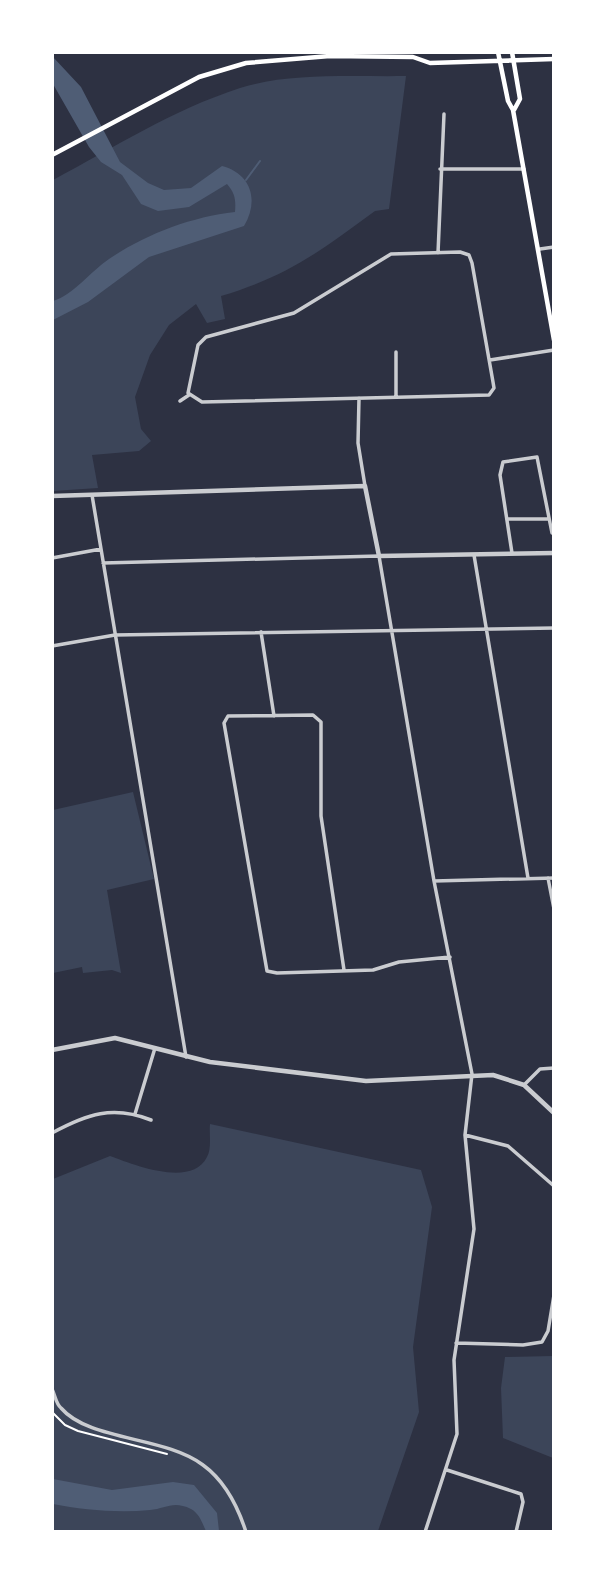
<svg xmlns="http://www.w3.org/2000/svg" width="606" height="1584" font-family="Quicksand,sans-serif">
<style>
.green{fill:#3c4559}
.water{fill:#4f5d75}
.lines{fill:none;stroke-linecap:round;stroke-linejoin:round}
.stream{stroke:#4f5d75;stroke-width:2}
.path{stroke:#fff;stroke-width:2}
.minor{stroke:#caccd0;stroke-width:3.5}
.tertiary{stroke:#caccd0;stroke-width:4.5}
.secondary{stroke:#fff;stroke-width:4.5}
</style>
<rect width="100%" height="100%" fill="#2d3142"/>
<path class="green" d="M 406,76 L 389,209 L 375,211 C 319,252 288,276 221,296 L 225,319 L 207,323 L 196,304 L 169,325 L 150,355 L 135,397 L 141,429 L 151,441 L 139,451 L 92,455 L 98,488 L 53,491 L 53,180 C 117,146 170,111 240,88 C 290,72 354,77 406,76 Z
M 133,792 L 154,879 L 107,890 L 121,973 L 112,970 L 83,973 L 82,967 L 53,973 L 53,810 Z
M 210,1124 L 421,1170 L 432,1207 L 413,1347 L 419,1412 L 378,1531 L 53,1531 L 53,1179 L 110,1156 C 134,1165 192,1188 207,1157 C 212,1148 209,1134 210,1124 Z
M 553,1356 L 554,1356 L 553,1458 L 503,1438 L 501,1388 L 505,1357 Z"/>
<path class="water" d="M 53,57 L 81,87 L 120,162 L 148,183 L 164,190 L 191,188 L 222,166 C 252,174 259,201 244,226 L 149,257 L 88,302 L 53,320 L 53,301 C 72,296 91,271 109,259 C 146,234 191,217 235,212 C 236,200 235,193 227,184 L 189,207 L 158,211 L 141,204 L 122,175 L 101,162 L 89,147 L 53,84 Z
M 53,1479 L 112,1490 L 173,1482 L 194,1485 L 217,1513 L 219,1531 L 206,1531 C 202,1523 200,1514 191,1509 C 173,1500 165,1509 150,1510 C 118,1513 83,1510 53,1504 Z"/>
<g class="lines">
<path class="stream" d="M 246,180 L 260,161"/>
<path class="path" d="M 52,1412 L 65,1425 L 78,1431 L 167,1454"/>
<path class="minor" d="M 440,169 L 524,169
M 540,249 L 554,247
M 460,252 L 469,255 L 472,263 L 493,382 L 494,388 L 489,395 L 202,402 L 188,393 L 198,345 L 206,337 L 294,313 L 391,254 Z
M 438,253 L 444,114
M 396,352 L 396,396
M 490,360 L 554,350
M 359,398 L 358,443 L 365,486
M 180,401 L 189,395
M 92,495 L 186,1057
M 508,519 L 549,519
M 512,553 L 500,475 L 503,462 L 537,457 L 552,533
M 474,555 L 528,878
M 52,558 L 101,549
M 103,563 L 379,556 L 434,881 L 472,1074 L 465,1135 L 474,1229 L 454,1360 L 457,1434 L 425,1532
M 261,632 L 274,716
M 52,646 L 115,635 L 554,628
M 548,878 L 554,909
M 434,881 L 554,878
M 344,970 L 321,816 L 321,722 L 313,715 L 228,716 L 224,723 L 267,971 L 277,973 L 373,970 L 399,962 L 450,957
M 524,1085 L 540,1069 L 554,1068
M 135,1114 L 155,1048
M 52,1133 C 87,1114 113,1105 151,1120
M 465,1135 L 508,1146 L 554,1186
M 456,1343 L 523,1345 L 542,1342 L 548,1331 L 554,1295
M 52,1389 C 55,1395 56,1404 61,1408 C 89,1441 165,1436 203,1465 C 225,1481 238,1507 246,1532
M 447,1470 L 521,1494 L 523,1502 L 516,1532"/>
<path class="tertiary" d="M 52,496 L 365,486 L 379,556 L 554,553
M 52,1050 L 115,1038 L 210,1062 L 366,1081 L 493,1075 L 524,1085 L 554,1113"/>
<path class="secondary" d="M 498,52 L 508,101 L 513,110 L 554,340
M 512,52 L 520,99 L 514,110
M 52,155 L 199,77 L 246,63 L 330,56 L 413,57 L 430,63 L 554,59"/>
</g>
<rect width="606" height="1584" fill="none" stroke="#ffffff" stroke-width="108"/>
</svg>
